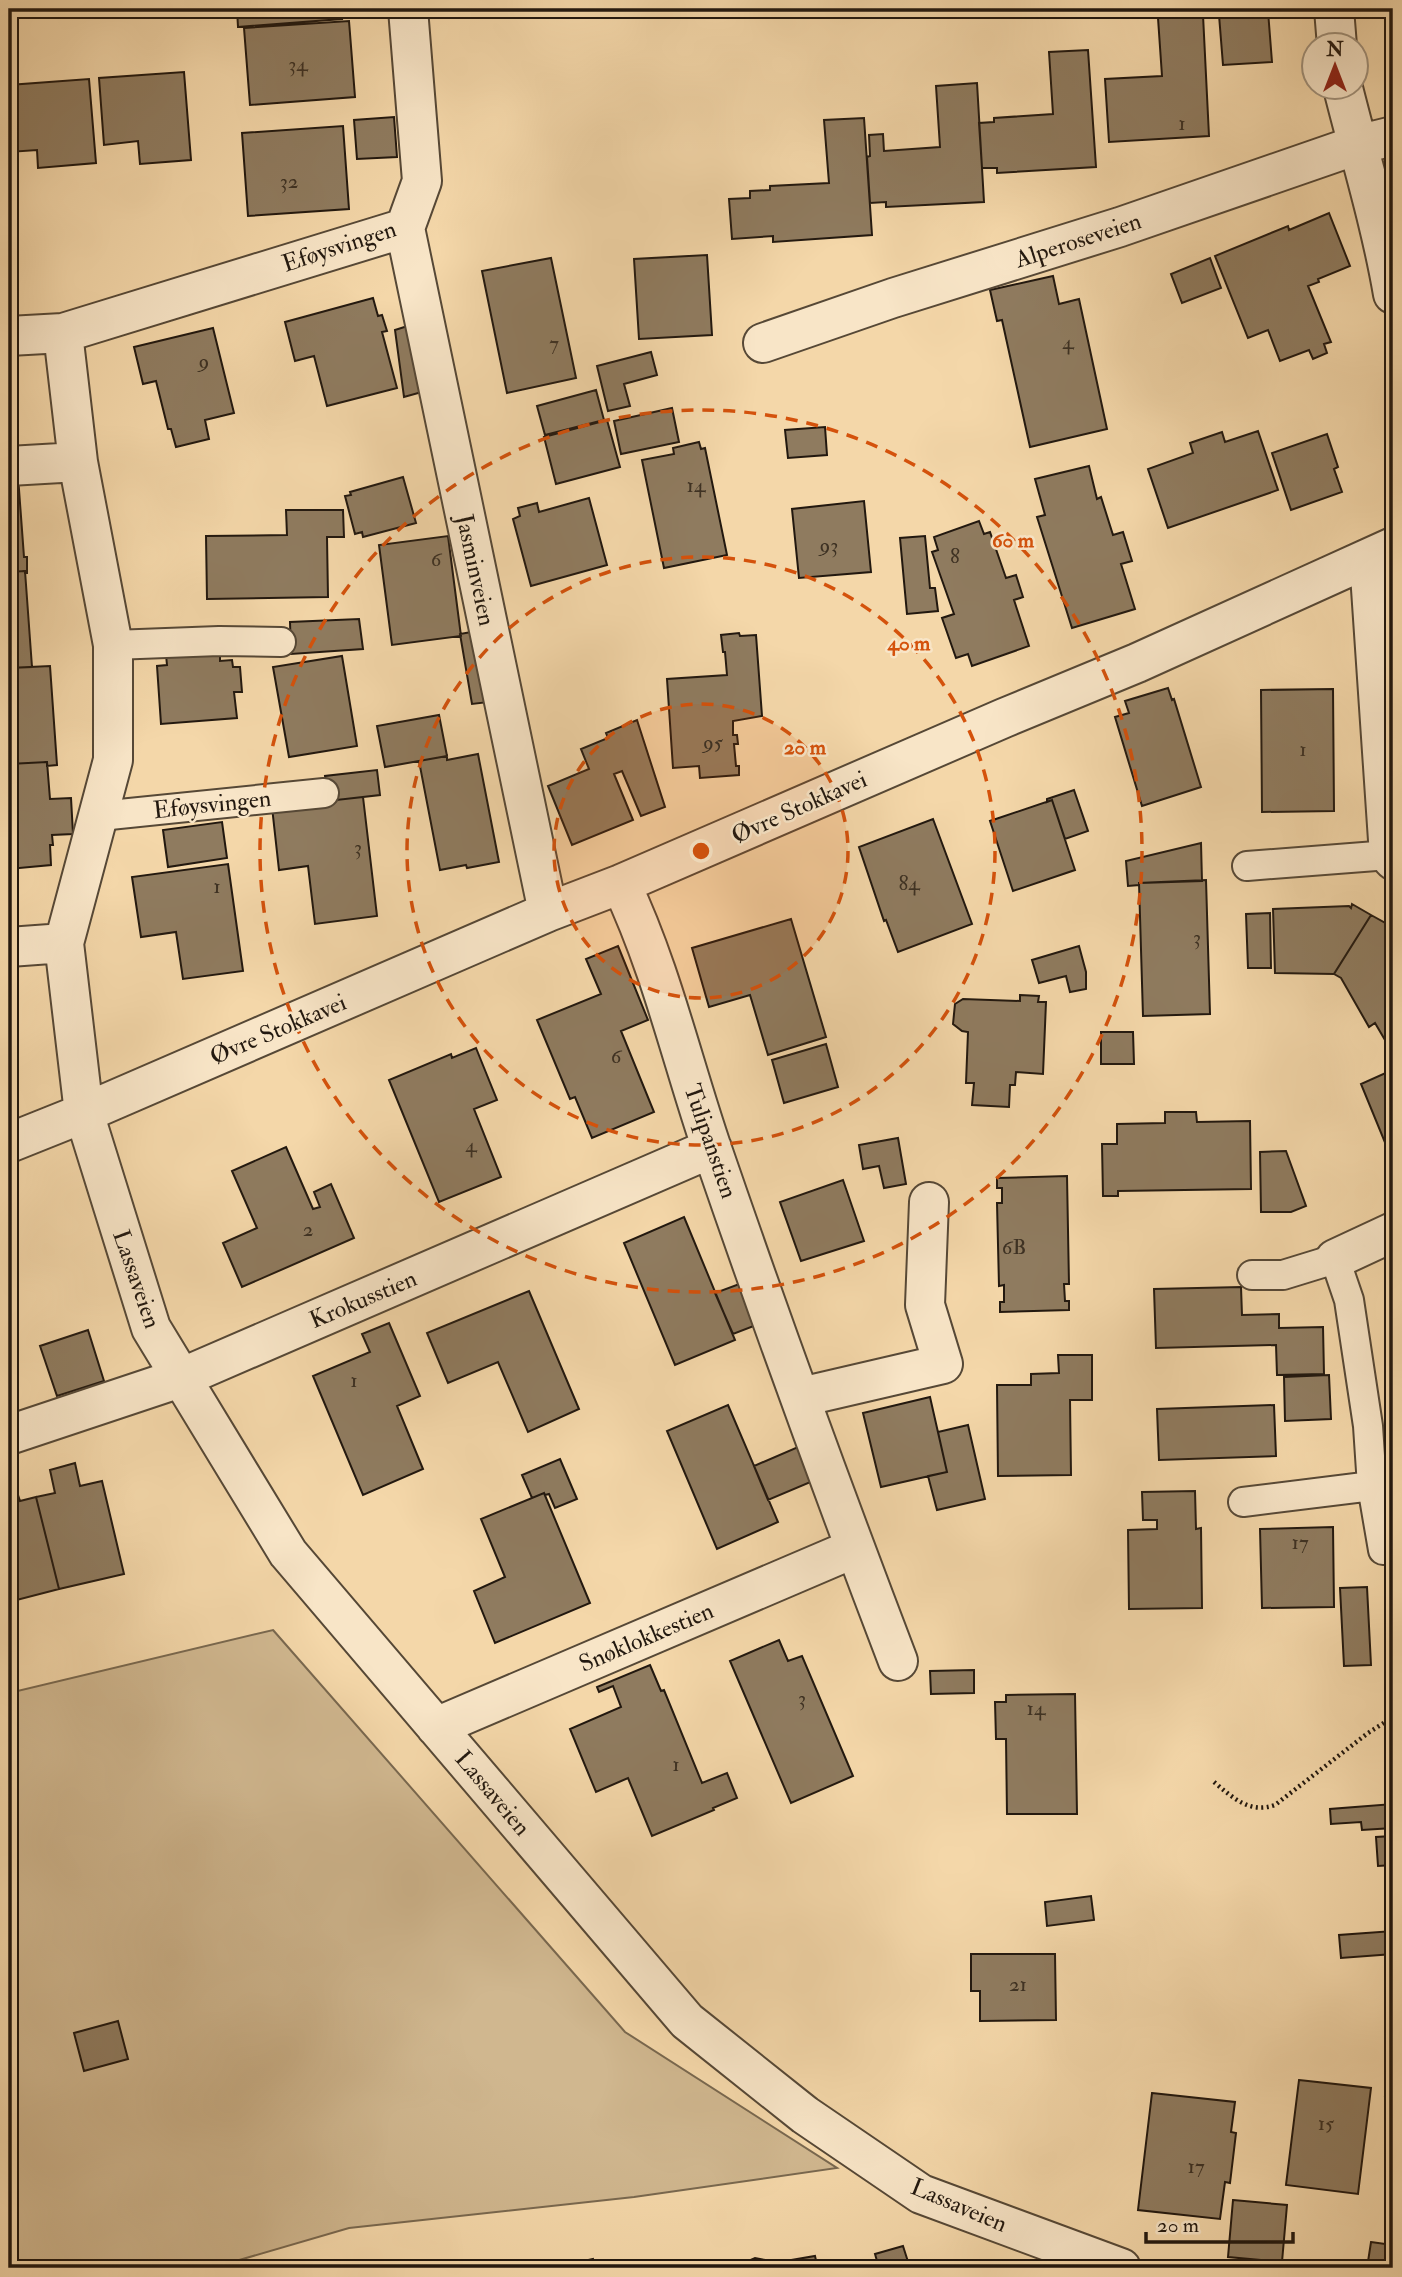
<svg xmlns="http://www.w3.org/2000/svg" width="1402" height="2277" font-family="'IM FELL Double Pica',serif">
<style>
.green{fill:#d0b78f;stroke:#79684f;stroke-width:2}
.building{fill:#8f7b5f;stroke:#22180f;stroke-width:2}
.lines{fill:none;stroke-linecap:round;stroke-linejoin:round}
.service-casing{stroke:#564836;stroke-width:32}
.minor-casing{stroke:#564836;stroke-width:42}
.path{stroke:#22180f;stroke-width:4.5;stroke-dasharray:2 3.5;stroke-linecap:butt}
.service{stroke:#f8e5c7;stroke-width:28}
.minor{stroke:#f8e5c7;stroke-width:38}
.ring{fill:none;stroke:#d4520c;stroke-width:3.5;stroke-dasharray:12 9}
.labels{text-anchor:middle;stroke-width:5;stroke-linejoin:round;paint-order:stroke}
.number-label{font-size:21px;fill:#3d3123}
.street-label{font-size:24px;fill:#22180f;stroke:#f8e5c7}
.centre{fill:#d4520c;stroke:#f8e5c7;stroke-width:3.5}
.ring-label{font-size:21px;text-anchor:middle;font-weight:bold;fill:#d4520c;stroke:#f8e5c7;stroke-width:5;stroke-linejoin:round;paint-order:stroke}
</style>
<rect width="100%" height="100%" fill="#f4d7a9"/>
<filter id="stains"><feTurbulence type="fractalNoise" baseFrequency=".00286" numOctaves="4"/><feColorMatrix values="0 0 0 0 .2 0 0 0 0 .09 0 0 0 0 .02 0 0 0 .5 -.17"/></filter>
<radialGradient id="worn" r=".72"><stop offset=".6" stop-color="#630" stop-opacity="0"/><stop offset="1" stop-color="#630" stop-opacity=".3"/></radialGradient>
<path class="green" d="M 273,1630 L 625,2032 L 837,2168 L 634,2197 L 349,2228 L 212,2268 L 9,2268 L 9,1693 Z"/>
<path class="building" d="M 237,9 L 350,9 L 350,12 L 341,13 L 342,19 L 238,27 Z
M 1268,11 L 1272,62 L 1223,65 L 1219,15 Z
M 1203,15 L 1209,136 L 1109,142 L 1105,79 L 1162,76 L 1158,18 Z
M 349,21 L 355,97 L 250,105 L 244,28 Z
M 1088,50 L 1096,167 L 997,173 L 997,168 L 982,168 L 979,123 L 994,122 L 994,118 L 1053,114 L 1049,52 Z
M 184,72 L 191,160 L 140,164 L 138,141 L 104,145 L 99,78 Z
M 89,79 L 96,163 L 38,168 L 37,150 L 9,152 L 9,85 Z
M 977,83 L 984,202 L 886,207 L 886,202 L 870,203 L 867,157 L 870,156 L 869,135 L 883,134 L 884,151 L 940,147 L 936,86 Z
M 394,117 L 397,157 L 357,159 L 354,120 Z
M 864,118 L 872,235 L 773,242 L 773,236 L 732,239 L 729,199 L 750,198 L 750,191 L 770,190 L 770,186 L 829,183 L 824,120 Z
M 343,126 L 349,209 L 248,216 L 242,133 Z
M 1329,213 L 1350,266 L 1318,279 L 1319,282 L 1308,286 L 1331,342 L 1324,344 L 1327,353 L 1313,359 L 1309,350 L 1280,361 L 1268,330 L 1248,338 L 1215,256 L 1288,226 L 1289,230 Z
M 707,255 L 712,335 L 639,339 L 634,259 Z
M 551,258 L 576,378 L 507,393 L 482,271 Z
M 1210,258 L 1221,288 L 1182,303 L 1171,274 Z
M 1053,276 L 1059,304 L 1079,299 L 1107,429 L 1030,447 L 1002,320 L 997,321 L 990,290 Z
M 373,298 L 378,316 L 382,315 L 387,331 L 382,332 L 397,388 L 327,406 L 314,356 L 295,361 L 285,322 Z
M 420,322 L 429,390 L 404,397 L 395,330 Z
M 213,328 L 234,413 L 205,420 L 209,439 L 176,447 L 171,429 L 168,429 L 156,381 L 143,384 L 134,347 Z
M 651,352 L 657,375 L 624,384 L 630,406 L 608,411 L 597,366 Z
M 596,390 L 604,420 L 545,435 L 537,406 Z
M 672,408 L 679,442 L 621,454 L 614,421 Z
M 607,420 L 620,467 L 556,484 L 544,437 Z
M 825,427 L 827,455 L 788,458 L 785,430 Z
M 1258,431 L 1278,490 L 1168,528 L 1148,469 L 1193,453 L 1190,443 L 1222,432 L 1225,442 Z
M 1327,434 L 1338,467 L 1334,469 L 1342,492 L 1291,510 L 1272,453 Z
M 699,442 L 701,449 L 705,448 L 727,555 L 664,568 L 642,460 L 674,454 L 673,448 Z
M 1089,466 L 1097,499 L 1101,497 L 1113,535 L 1123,532 L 1132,561 L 1121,564 L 1135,609 L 1072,628 L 1037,517 L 1045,515 L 1035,479 Z
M 18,476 L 24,557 L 27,557 L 27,573 L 25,573 L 25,571 L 9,572 L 9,477 Z
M 403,477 L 416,523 L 363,537 L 362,532 L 355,534 L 345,496 L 351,495 L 350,492 Z
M 589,498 L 607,565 L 531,586 L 513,519 L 520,516 L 518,508 L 537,503 L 539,512 Z
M 864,501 L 871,572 L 799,578 L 792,509 Z
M 286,510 L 343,510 L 344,537 L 327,537 L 328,597 L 207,599 L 206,536 L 287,535 Z
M 979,521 L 984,534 L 990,532 L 1006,578 L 1016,575 L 1023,597 L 1014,600 L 1029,646 L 972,666 L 968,654 L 956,658 L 942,618 L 954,614 L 932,552 L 938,550 L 934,537 Z
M 448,536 L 461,636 L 392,645 L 379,545 Z
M 925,536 L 930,588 L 935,588 L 938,611 L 907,614 L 900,538 Z
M 25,571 L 32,667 L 9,668 L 9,572 Z
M 359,619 L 363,649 L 291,654 L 290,622 Z
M 477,631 L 489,702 L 472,704 L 460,634 Z
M 739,633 L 740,636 L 756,635 L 762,716 L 733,721 L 733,735 L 737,735 L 738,744 L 734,744 L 736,766 L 739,766 L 739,775 L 700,778 L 699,766 L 673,768 L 667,679 L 727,675 L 725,652 L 723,652 L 721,635 Z
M 220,652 L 220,661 L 232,660 L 233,667 L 240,667 L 242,692 L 234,692 L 237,718 L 161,724 L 157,666 L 167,665 L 166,655 Z
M 342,656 L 357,746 L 289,757 L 273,667 Z
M 50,666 L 57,765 L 47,766 L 47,762 L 9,764 L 9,668 Z
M 1168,688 L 1172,700 L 1174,699 L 1201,787 L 1142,806 L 1115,717 L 1129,713 L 1125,701 Z
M 1333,689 L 1334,811 L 1262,812 L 1261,690 Z
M 439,715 L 447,756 L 385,767 L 377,726 Z
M 637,720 L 665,807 L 641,816 L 622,771 L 614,774 L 633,820 L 572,845 L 548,786 L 589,769 L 581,749 L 608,738 L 606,733 Z
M 478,754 L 499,862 L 467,868 L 466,865 L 440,870 L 419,761 L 447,756 L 447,760 Z
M 47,762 L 50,799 L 71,798 L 73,834 L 52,835 L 53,845 L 50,845 L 51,865 L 9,869 L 9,764 Z
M 377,770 L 380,795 L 328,801 L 325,776 Z
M 1074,790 L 1088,831 L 1065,839 L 1052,800 L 1047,802 L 1047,799 Z
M 363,797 L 377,916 L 315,924 L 308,866 L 279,870 L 272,807 Z
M 1052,800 L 1075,870 L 1013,891 L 990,821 Z
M 933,819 L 972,924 L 898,952 L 886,920 L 884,921 L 859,847 Z
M 222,822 L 227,858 L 168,867 L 163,830 Z
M 1201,843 L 1202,881 L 1139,883 L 1139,885 L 1128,886 L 1126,861 Z
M 228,864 L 243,971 L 183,979 L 176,932 L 141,937 L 132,877 Z
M 1206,880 L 1210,1014 L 1143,1016 L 1139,883 Z
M 1352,904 L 1371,915 L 1334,974 L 1275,973 L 1273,909 L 1349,906 L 1351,908 Z
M 1270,913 L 1271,968 L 1248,968 L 1246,914 Z
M 1371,915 L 1387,924 L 1386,926 L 1393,938 L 1393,1037 L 1385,1040 L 1375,1023 L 1369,1027 L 1341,978 L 1334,974 Z
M 791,919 L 826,1037 L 768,1055 L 750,995 L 709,1007 L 692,948 Z
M 618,946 L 648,1020 L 621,1031 L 654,1112 L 592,1138 L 575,1097 L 570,1099 L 537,1020 L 601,994 L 586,959 Z
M 1079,946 L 1086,972 L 1086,989 L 1070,992 L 1066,976 L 1039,983 L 1032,960 Z
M 9,981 L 10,981 L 16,1059 L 9,1060 Z
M 1020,995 L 1039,996 L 1038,1002 L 1046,1002 L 1043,1074 L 1016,1072 L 1015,1085 L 1010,1085 L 1009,1107 L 972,1105 L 974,1083 L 966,1083 L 968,1032 L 962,1031 L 953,1024 L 955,1004 L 963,999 L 1020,1001 Z
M 1101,1032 L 1133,1032 L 1134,1064 L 1101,1064 Z
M 826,1044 L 838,1087 L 784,1103 L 772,1060 Z
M 476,1048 L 497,1100 L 474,1109 L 501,1177 L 439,1202 L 389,1080 L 451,1054 L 452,1058 Z
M 1393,1066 L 1393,1142 L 1386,1145 L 1361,1084 L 1388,1072 L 1387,1069 Z
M 1165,1112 L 1196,1112 L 1197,1122 L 1250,1121 L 1251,1189 L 1118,1191 L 1118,1196 L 1103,1196 L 1102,1144 L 1117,1144 L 1117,1124 L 1165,1123 Z
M 898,1138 L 906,1184 L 884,1188 L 879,1166 L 863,1169 L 859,1145 Z
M 286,1147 L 313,1209 L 320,1207 L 314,1192 L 331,1184 L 354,1238 L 242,1287 L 223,1243 L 257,1228 L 232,1171 Z
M 1286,1151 L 1306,1206 L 1291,1212 L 1261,1212 L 1260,1152 Z
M 1067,1176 L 1069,1284 L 1064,1284 L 1065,1301 L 1069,1301 L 1069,1310 L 1000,1312 L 1000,1302 L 1004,1302 L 1004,1285 L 999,1286 L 997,1203 L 1002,1203 L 1002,1188 L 997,1188 L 997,1178 Z
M 843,1180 L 864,1241 L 801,1261 L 780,1202 Z
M 684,1217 L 735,1340 L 675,1365 L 624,1243 Z
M 742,1283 L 759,1324 L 733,1334 L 715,1293 Z
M 1241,1287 L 1242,1315 L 1279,1314 L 1279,1328 L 1323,1327 L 1324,1374 L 1277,1375 L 1276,1345 L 1156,1348 L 1154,1289 Z
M 529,1291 L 579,1409 L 528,1432 L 498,1362 L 448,1383 L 427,1333 Z
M 389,1323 L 420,1396 L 397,1406 L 423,1469 L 363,1495 L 313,1376 L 370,1352 L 362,1334 Z
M 88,1330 L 104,1381 L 57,1396 L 40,1346 Z
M 1058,1355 L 1092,1355 L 1092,1400 L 1070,1400 L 1071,1475 L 998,1476 L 997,1385 L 1031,1385 L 1031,1374 L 1059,1373 Z
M 1329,1375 L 1331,1419 L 1285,1421 L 1284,1377 Z
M 930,1397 L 947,1472 L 881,1487 L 863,1413 Z
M 728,1405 L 778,1522 L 717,1549 L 667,1431 Z
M 1274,1405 L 1276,1456 L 1159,1460 L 1157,1409 Z
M 968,1425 L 985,1499 L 937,1510 L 928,1476 L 947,1472 L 938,1432 Z
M 805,1444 L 820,1478 L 768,1500 L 754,1466 Z
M 560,1459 L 577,1499 L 555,1508 L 549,1494 L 545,1495 L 544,1493 L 532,1498 L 522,1475 Z
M 75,1463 L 80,1486 L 102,1481 L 124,1574 L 59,1589 L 36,1497 L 55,1493 L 50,1470 Z
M 1195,1491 L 1196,1529 L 1201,1528 L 1202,1608 L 1129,1609 L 1128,1530 L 1157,1529 L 1157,1520 L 1143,1520 L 1142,1492 Z
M 544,1493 L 590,1603 L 495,1643 L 474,1591 L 505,1577 L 481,1519 Z
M 18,1495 L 20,1501 L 36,1497 L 59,1589 L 9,1602 L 9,1498 Z
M 1333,1527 L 1334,1607 L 1262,1608 L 1260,1529 Z
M 1367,1587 L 1371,1665 L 1344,1666 L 1340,1588 Z
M 779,1640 L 788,1661 L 802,1656 L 853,1776 L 791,1803 L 730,1661 Z
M 650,1665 L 661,1691 L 664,1690 L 702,1783 L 727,1773 L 737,1798 L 713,1808 L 714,1810 L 652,1836 L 628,1778 L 596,1792 L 570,1729 L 621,1707 L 613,1686 L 599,1692 L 597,1687 Z
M 974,1670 L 974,1693 L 931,1694 L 930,1671 Z
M 1075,1694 L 1077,1814 L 1007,1814 L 1006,1739 L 996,1739 L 995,1702 L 1006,1702 L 1006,1695 Z
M 1393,1804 L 1393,1828 L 1362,1830 L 1361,1822 L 1331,1824 L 1330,1809 Z
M 1391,1829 L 1393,1829 L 1393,1865 L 1378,1866 L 1376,1837 L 1392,1836 Z
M 1091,1896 L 1094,1920 L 1047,1926 L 1045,1902 Z
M 1393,1931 L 1393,1954 L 1341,1958 L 1339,1935 Z
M 971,1954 L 1055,1954 L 1056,2020 L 980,2021 L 980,1991 L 971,1991 Z
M 118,2021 L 128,2059 L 84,2071 L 74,2033 Z
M 1390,2050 L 1393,2050 L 1393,2097 L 1385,2096 Z
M 1299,2080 L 1371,2088 L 1358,2194 L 1286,2185 Z
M 1152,2093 L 1235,2102 L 1231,2132 L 1236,2133 L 1230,2183 L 1225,2182 L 1220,2219 L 1138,2210 Z
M 1233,2200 L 1287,2205 L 1282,2262 L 1228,2257 Z
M 1371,2242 L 1393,2245 L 1393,2268 L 1367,2268 Z
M 903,2246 L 910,2268 L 879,2268 L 875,2254 Z
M 815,2256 L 817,2265 L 842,2262 L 843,2268 L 737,2268 L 745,2267 L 746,2262 L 755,2258 L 765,2260 L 768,2264 Z
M 593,2259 L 595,2268 L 552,2268 Z"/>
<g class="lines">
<defs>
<path id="service" d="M 113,645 L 219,641 L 281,642
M 100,816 L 324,793
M 1247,866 L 1389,855
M 1252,1275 L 1283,1275 L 1335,1259 L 1349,1300 L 1368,1426 L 1372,1486 L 1383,1550
M 1243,1502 L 1372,1486"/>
<path id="minor" d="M 408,9 L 422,181 L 405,228 L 63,333 L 78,462 L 113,645 L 113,760 L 64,943 L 84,1113 L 151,1328 L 288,1553 L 687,2021 L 805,2115 L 921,2194 L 1121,2268
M 1334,9 L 1337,46
M 1343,88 C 1360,156 1381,224 1393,294
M 405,228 L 548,912
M 9,336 L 63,333
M 763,343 L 893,298 L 1120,227 L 1357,145 L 1393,136
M 9,466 L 78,462
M 1369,559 L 1389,855 L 1393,860
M 621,884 C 661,968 682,1061 712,1149 C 771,1321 833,1491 898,1661
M 9,947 L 64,943
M 9,1143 L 84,1113 L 548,912 L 621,884 L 1004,718 L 1137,663 L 1393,547
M 1335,1259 L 1393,1232
M 801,1397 L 943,1364 L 925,1305 L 929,1202
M 9,1435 L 183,1377 L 712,1148
M 436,1727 L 855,1548"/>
</defs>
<use href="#service" class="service-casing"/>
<use href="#minor" class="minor-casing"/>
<path class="path" d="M 1387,1588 L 1393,1647
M 1214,1782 C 1233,1798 1250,1814 1275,1805 L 1368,1733 L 1393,1717"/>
<use href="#service" class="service"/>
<use href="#minor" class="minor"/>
</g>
<circle cx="701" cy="851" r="147" fill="#d4520c" fill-opacity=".12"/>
<g class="ring">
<circle cx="701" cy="851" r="147"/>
<circle cx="701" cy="851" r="294"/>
<circle cx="701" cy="851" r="441"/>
</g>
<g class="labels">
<g class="number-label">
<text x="298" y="71">34</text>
<text x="1182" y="130">1</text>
<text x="289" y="188">32</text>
<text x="1068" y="349">4</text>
<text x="554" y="350">7</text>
<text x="204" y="368">9</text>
<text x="696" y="492">14</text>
<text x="829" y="552">93</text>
<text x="955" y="563">8</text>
<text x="436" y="566">6</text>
<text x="713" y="749">95</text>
<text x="1303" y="756">1</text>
<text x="358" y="854">3</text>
<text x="909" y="890">84</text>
<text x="217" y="893">1</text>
<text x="1197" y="944">3</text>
<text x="616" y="1063">6</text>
<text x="471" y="1152">4</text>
<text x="308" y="1236">2</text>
<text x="1014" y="1254">6B</text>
<text x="354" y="1387">1</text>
<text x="1300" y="1549">17</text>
<text x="802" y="1705">3</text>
<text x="1036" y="1715">14</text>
<text x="676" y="1771">1</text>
<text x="1018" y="1991">21</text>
<text x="1326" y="2130">15</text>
<text x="1196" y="2173">17</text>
</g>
<g class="street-label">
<text transform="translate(1078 240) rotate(-18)" y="8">Alperoseveien</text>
<text transform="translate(339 246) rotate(-18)" y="8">Eføysvingen</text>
<text transform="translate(476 570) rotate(78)" y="8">Jasminveien</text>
<text transform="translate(212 804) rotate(-6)" y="8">Eføysvingen</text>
<text transform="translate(799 807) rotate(-24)" y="8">Øvre Stokkavei</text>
<text transform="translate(278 1029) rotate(-23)" y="8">Øvre Stokkavei</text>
<text transform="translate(711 1141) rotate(71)" y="8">Tulipanstien</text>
<text transform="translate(137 1279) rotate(71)" y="8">Lassaveien</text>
<text transform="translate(363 1299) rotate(-23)" y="8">Krokusstien</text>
<text transform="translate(646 1637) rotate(-23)" y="8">Snøklokkestien</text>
<text transform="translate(493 1793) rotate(50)" y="8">Lassaveien</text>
<text transform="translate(959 2205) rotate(23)" y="8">Lassaveien</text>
</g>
</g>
<circle cx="701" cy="851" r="10" class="centre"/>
<g class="ring-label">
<text x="1013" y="547">60 m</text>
<text x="909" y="650">40 m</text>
<text x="805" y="754">20 m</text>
</g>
<rect width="1402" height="2277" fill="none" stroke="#f4d7a9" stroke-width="35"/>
<rect x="10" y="10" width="1381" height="2256" fill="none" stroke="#22180f" stroke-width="3.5"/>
<rect x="18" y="18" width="1367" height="2242" fill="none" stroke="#22180f" stroke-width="2"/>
<g transform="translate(1335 66)"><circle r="33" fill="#f8e5c7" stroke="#a2937d" stroke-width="2"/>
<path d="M0-5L12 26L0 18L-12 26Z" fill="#8f2418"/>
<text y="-10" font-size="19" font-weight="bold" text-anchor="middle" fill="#22180f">N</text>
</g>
<path d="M1146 2232v10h147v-10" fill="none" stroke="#22180f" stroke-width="3.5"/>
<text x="1157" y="2232" font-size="21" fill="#22180f" stroke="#f8e5c7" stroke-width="5" paint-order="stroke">20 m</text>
<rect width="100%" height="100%" filter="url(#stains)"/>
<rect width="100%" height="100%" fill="url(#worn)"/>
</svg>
